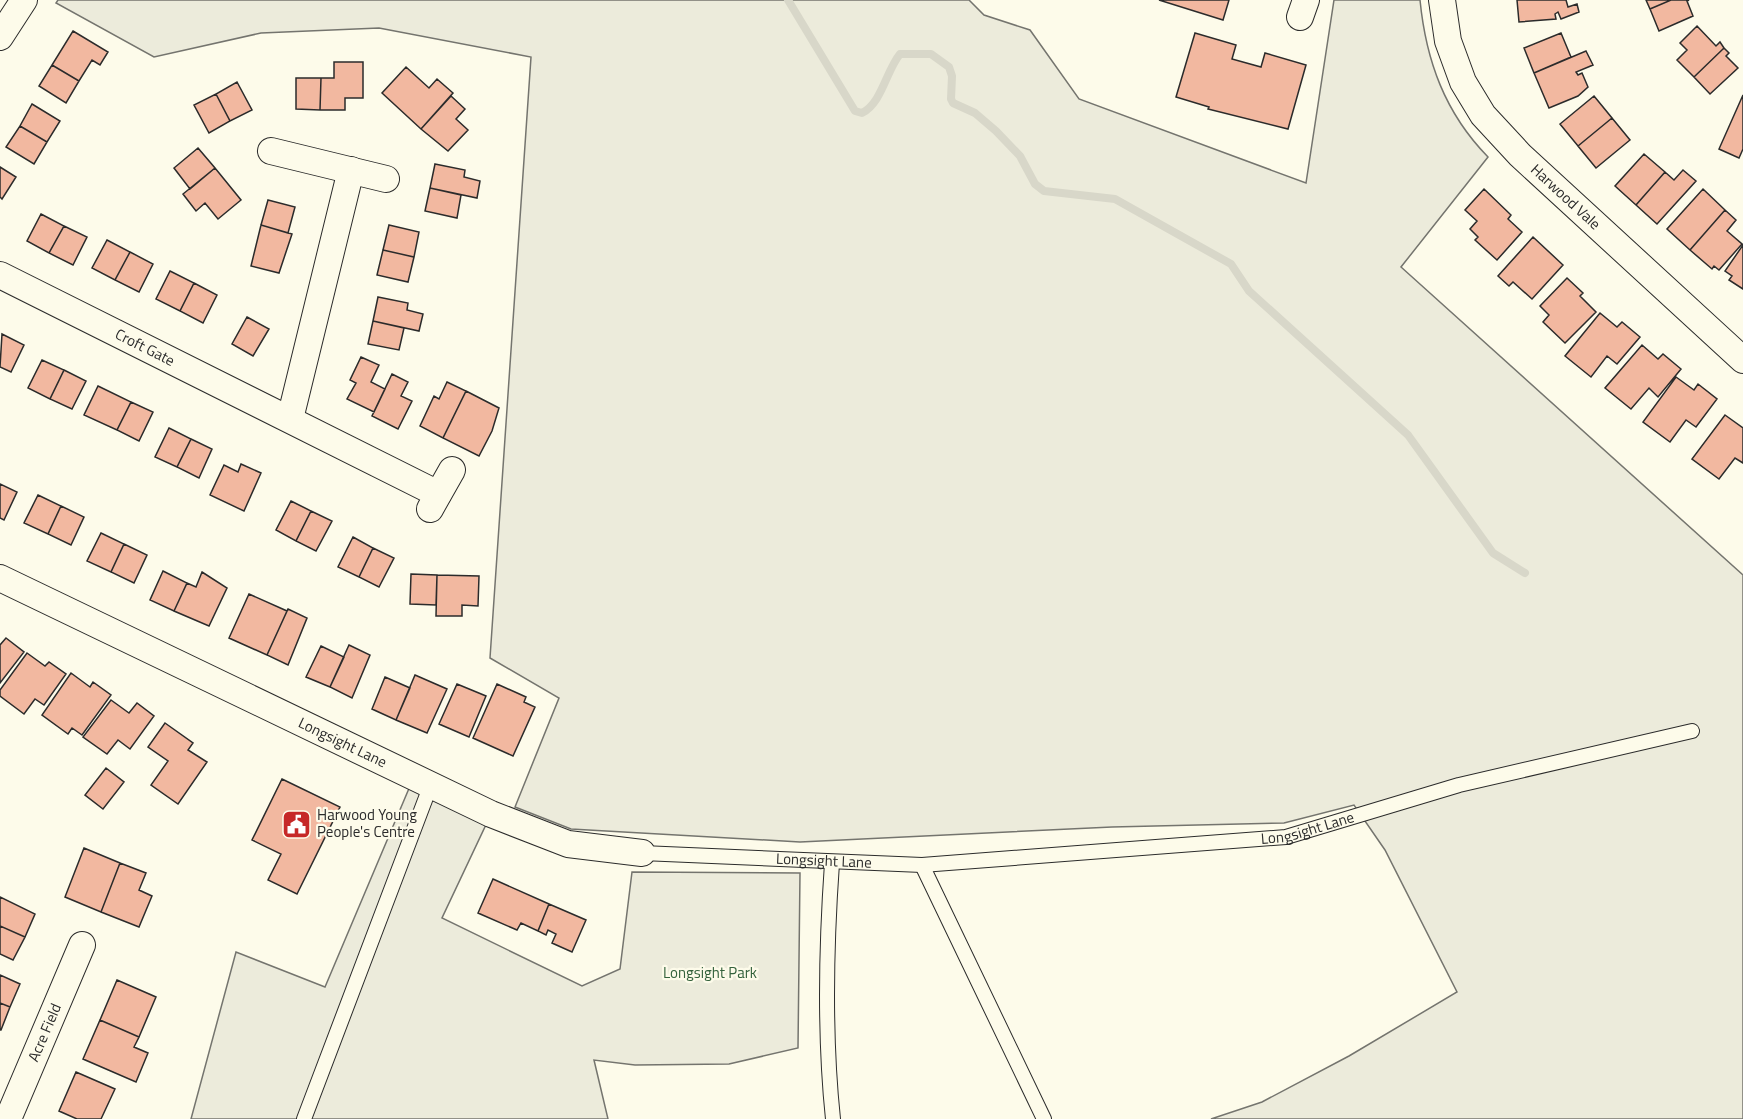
<svg xmlns="http://www.w3.org/2000/svg" width="1743" height="1119" font-family="'Titillium Web',sans-serif">
<style>
.green{fill:#ecebdb;stroke:#74746e;stroke-width:1.5}
.lines{fill:none;stroke-linecap:round;stroke-linejoin:round}
.stream{stroke:#d8d7c9;stroke-width:8}
.building{fill:#f2b8a0;stroke:#2b2b2b;stroke-width:1.5}
.lane-casing{stroke:#2b2b2b;stroke-width:16}
.street-casing{stroke:#2b2b2b;stroke-width:28}
.lane{stroke:#fdfbea;stroke-width:14}
.street{stroke:#fdfbea;stroke-width:26}
.labels{text-anchor:middle;stroke-width:4.5;stroke-linejoin:round;paint-order:stroke}
.street-label{font-size:15px;fill:#2b2b2b;stroke:#fdfbea}
.poi-label{font-size:15px;fill:#2b2b2b;stroke:#fdfbea;text-anchor:start}
.park-label{font-size:15px;fill:#34623c;stroke:#fdfbea}
</style>
<rect width="100%" height="100%" fill="#fdfbea"/>
<path class="green" d="M 58,0 L 969,0 L 984,15 L 1030,30 L 1079,99 L 1306,183 L 1334,0 L 1420,0 C 1426,61 1445,113 1488,157 L 1401,267 L 1743,575 L 1743,1119 L 1211,1119 L 1262,1102 L 1349,1056 L 1457,992 L 1385,850 L 1354,805 L 1284,823 L 1112,827 L 800,842 L 571,829 L 515,807 L 559,698 L 490,658 L 531,57 L 379,28 L 261,33 L 154,57 L 56,3 Z
M 413,779 L 491,814 L 442,918 L 582,986 L 620,969 L 632,872 L 800,873 L 798,1048 L 729,1064 L 635,1065 L 594,1060 L 608,1119 L 191,1119 L 236,952 L 325,987 Z"/>
<g class="lines">
<path class="stream" d="M 788,0 L 855,111 L 862,113 C 882,103 886,71 900,54 L 931,54 L 949,67 L 952,76 L 951,99 L 953,103 L 975,113 L 996,131 L 1020,156 L 1035,184 L 1044,191 L 1115,199 L 1231,264 L 1249,291 L 1408,435 L 1493,553 L 1525,573"/>
</g>
<path class="building" d="M 1159,0 L 1229,0 L 1223,20 Z
M 1517,0 L 1566,0 L 1568,7 L 1577,4 L 1579,12 L 1561,19 L 1558,12 L 1555,14 L 1556,19 L 1519,22 Z
M 1646,0 L 1671,0 L 1650,9 Z
M 1671,0 L 1689,0 L 1687,1 L 1693,16 L 1659,31 L 1650,9 Z
M 1697,26 L 1716,46 L 1720,42 L 1724,48 L 1694,77 L 1677,60 L 1687,50 L 1680,43 Z
M 73,31 L 108,52 L 100,65 L 92,60 L 79,81 L 52,65 Z
M 1195,33 L 1236,45 L 1232,59 L 1261,67 L 1265,53 L 1306,65 L 1288,129 L 1208,109 L 1209,107 L 1176,97 Z
M 1561,33 L 1571,57 L 1534,73 L 1524,48 Z
M 1724,48 L 1729,53 L 1726,56 L 1738,68 L 1710,94 L 1694,77 Z
M 1586,51 L 1593,65 L 1576,72 L 1578,75 L 1582,73 L 1588,87 L 1578,96 L 1549,108 L 1534,73 Z
M 334,62 L 363,62 L 363,98 L 345,98 L 345,110 L 320,110 L 321,78 L 334,78 Z
M 52,65 L 79,81 L 66,103 L 39,86 Z
M 406,67 L 429,88 L 437,79 L 453,93 L 421,129 L 382,93 Z
M 296,78 L 321,78 L 320,110 L 296,109 Z
M 237,82 L 252,110 L 230,121 L 216,94 Z
M 216,94 L 230,121 L 209,133 L 194,105 Z
M 1743,95 L 1743,149 L 1739,158 L 1719,149 Z
M 451,96 L 465,109 L 456,119 L 468,130 L 448,151 L 421,129 Z
M 1594,96 L 1612,118 L 1578,146 L 1560,124 Z
M 32,104 L 60,121 L 47,142 L 20,126 Z
M 1612,118 L 1630,140 L 1596,168 L 1578,146 Z
M 20,126 L 47,142 L 34,164 L 6,147 Z
M 198,148 L 215,168 L 190,189 L 174,168 Z
M 1644,154 L 1665,172 L 1636,205 L 1615,186 Z
M 435,164 L 465,170 L 464,177 L 480,181 L 477,198 L 430,188 Z
M 0,167 L 16,177 L 2,199 L 0,197 Z
M 215,168 L 241,200 L 218,219 L 205,203 L 196,211 L 183,194 Z
M 1683,170 L 1696,181 L 1657,224 L 1636,205 L 1665,172 L 1674,180 Z
M 430,188 L 461,195 L 457,218 L 425,211 Z
M 1484,189 L 1511,215 L 1508,219 L 1522,232 L 1497,260 L 1475,240 L 1478,237 L 1470,229 L 1477,221 L 1465,210 Z
M 1703,189 L 1725,210 L 1690,250 L 1667,229 Z
M 268,200 L 295,207 L 288,233 L 261,225 Z
M 1725,210 L 1736,220 L 1727,231 L 1742,244 L 1719,270 L 1714,266 L 1712,269 L 1690,250 Z
M 41,214 L 64,226 L 49,253 L 27,241 Z
M 261,225 L 292,234 L 279,273 L 251,266 Z
M 389,225 L 419,232 L 414,257 L 383,250 Z
M 64,226 L 87,237 L 73,265 L 49,253 Z
M 1533,237 L 1563,265 L 1532,299 L 1513,282 L 1509,286 L 1498,276 Z
M 107,240 L 130,252 L 115,280 L 92,268 Z
M 1743,245 L 1743,289 L 1729,280 L 1732,276 L 1725,271 Z
M 383,250 L 414,257 L 408,282 L 377,275 Z
M 130,252 L 153,264 L 139,292 L 115,280 Z
M 170,271 L 194,283 L 180,311 L 156,299 Z
M 1567,278 L 1583,293 L 1580,296 L 1596,312 L 1565,343 L 1543,322 L 1549,315 L 1540,306 Z
M 194,283 L 217,295 L 203,323 L 180,311 Z
M 378,297 L 408,303 L 407,310 L 423,314 L 419,331 L 373,321 Z
M 1600,313 L 1617,327 L 1622,322 L 1640,337 L 1617,364 L 1607,356 L 1591,377 L 1565,356 Z
M 247,317 L 269,329 L 253,356 L 232,344 Z
M 373,321 L 404,328 L 399,350 L 368,344 Z
M 2,334 L 24,345 L 11,372 L 0,367 Z
M 1642,345 L 1658,359 L 1663,354 L 1681,369 L 1658,397 L 1649,388 L 1631,409 L 1605,388 Z
M 361,357 L 379,365 L 371,382 L 385,389 L 374,412 L 347,399 L 356,383 L 350,380 Z
M 42,360 L 64,370 L 50,399 L 28,388 Z
M 64,370 L 86,381 L 72,409 L 50,399 Z
M 392,374 L 408,382 L 401,396 L 412,401 L 398,429 L 372,416 Z
M 1676,377 L 1694,390 L 1698,384 L 1717,399 L 1696,427 L 1686,420 L 1670,442 L 1643,422 Z
M 447,382 L 466,391 L 443,438 L 420,426 L 434,396 L 439,399 Z
M 98,386 L 131,402 L 117,430 L 84,415 Z
M 466,391 L 499,408 L 492,431 L 479,456 L 443,438 Z
M 131,402 L 153,412 L 139,441 L 117,430 Z
M 1725,415 L 1743,428 L 1743,463 L 1735,458 L 1719,479 L 1692,459 Z
M 169,428 L 191,439 L 177,467 L 155,457 Z
M 191,439 L 212,449 L 199,478 L 177,467 Z
M 241,464 L 261,473 L 244,511 L 210,495 L 224,465 L 238,472 Z
M 0,484 L 17,492 L 4,520 L 0,518 Z
M 38,495 L 61,506 L 48,534 L 24,523 Z
M 291,501 L 311,511 L 296,541 L 276,530 Z
M 61,506 L 84,517 L 71,545 L 48,534 Z
M 311,511 L 332,521 L 316,551 L 296,541 Z
M 101,533 L 124,544 L 111,572 L 87,561 Z
M 353,537 L 373,548 L 359,577 L 338,567 Z
M 124,544 L 147,555 L 134,583 L 111,572 Z
M 373,548 L 394,558 L 379,587 L 359,577 Z
M 163,571 L 187,583 L 174,611 L 150,600 Z
M 202,572 L 227,588 L 209,626 L 174,611 L 187,583 L 196,587 Z
M 411,574 L 437,575 L 436,605 L 410,604 Z
M 437,575 L 479,576 L 478,606 L 462,605 L 462,616 L 436,616 Z
M 249,594 L 287,611 L 267,655 L 229,638 Z
M 288,609 L 307,618 L 288,665 L 267,655 Z
M 6,638 L 24,652 L 0,683 L 0,645 Z
M 349,645 L 370,655 L 352,698 L 330,687 Z
M 321,646 L 344,657 L 330,687 L 306,677 Z
M 27,653 L 45,666 L 49,662 L 66,674 L 44,705 L 35,699 L 24,714 L 0,696 L 0,690 Z
M 71,673 L 90,687 L 93,682 L 111,695 L 82,735 L 72,728 L 68,734 L 42,715 Z
M 415,675 L 447,689 L 427,733 L 396,720 Z
M 385,677 L 410,688 L 396,720 L 372,709 Z
M 457,684 L 486,696 L 469,737 L 439,724 Z
M 497,684 L 526,697 L 524,702 L 535,707 L 513,756 L 473,738 Z
M 111,700 L 129,713 L 137,703 L 154,716 L 130,749 L 118,740 L 107,754 L 83,737 Z
M 165,723 L 193,743 L 188,750 L 207,762 L 178,804 L 151,785 L 168,761 L 148,747 Z
M 106,768 L 124,782 L 103,809 L 85,795 Z
M 282,779 L 340,807 L 297,894 L 268,880 L 281,854 L 252,840 Z
M 84,848 L 120,863 L 101,912 L 65,897 Z
M 120,863 L 146,873 L 139,890 L 152,896 L 139,927 L 101,912 Z
M 493,879 L 549,904 L 538,931 L 521,923 L 517,930 L 478,913 Z
M 0,897 L 35,914 L 25,937 L 0,926 Z
M 549,904 L 586,920 L 572,952 L 552,943 L 556,934 L 548,930 L 546,935 L 538,931 Z
M 0,926 L 25,937 L 13,960 L 0,954 Z
M 0,975 L 20,984 L 10,1007 L 0,1003 Z
M 117,980 L 156,997 L 139,1037 L 100,1020 Z
M 0,1003 L 10,1007 L 1,1030 L 0,1030 Z
M 100,1020 L 139,1037 L 134,1047 L 148,1053 L 136,1082 L 83,1059 Z
M 76,1072 L 115,1089 L 101,1119 L 77,1119 L 59,1111 Z"/>
<g class="lines">
<defs>
<g id="lane">
<path id="s1" d="M 642,853 L 922,865 L 1286,837 L 1459,785 L 1692,731"/>
<path d="M 832,863 C 826,948 824,1034 833,1119"/>
<path d="M 922,865 L 1044,1119"/>
<path d="M 304,1119 L 430,787"/>
</g>
<g id="street">
<path id="s2" d="M 1442,0 L 1448,41 L 1463,82 L 1483,115 L 1520,155 L 1743,360"/>
<path d="M 1300,17 L 1306,0"/>
<path d="M 0,37 L 24,0"/>
<path d="M 271,151 L 386,179"/>
<path id="s3" d="M 0,275 L 438,494"/>
<path d="M 290,419 L 351,170"/>
<path d="M 430,509 L 452,470"/>
<path id="s4" d="M 0,578 L 491,814 L 568,844 L 642,853"/>
<path id="s5" d="M 8,1119 L 82,945"/>
</g>
</defs>
<use href="#lane" class="lane-casing"/>
<use href="#street" class="street-casing"/>
<use href="#lane" class="lane"/>
<use href="#street" class="street"/>
</g>
<defs>
<symbol id="civic-square" viewBox="-11 -11 22 22"><rect x="-9" y="-9" width="18" height="18" rx="4" fill="#c62828" stroke="#fdfbea"/><path d="M-.6-6.5H3V-4.5H.6V-3L4-1V1h2V6H-6V1h2V-1L-.6-3ZM-1.2 2.5V6h2.4V2.5Z" fill="#fff"/></symbol>
</defs>
<g fill-rule="evenodd">
<use href="#civic-square" x="280" y="808" width="33" height="33"/>
</g>
<g class="labels">
<g class="street-label">
<text dy="5" stroke="none"><textPath href="#s2" startOffset="240">Harwood Vale</textPath></text>
<text dy="5" stroke="none"><textPath href="#s3" startOffset="162">Croft Gate</textPath></text>
<text dy="5" stroke="none"><textPath href="#s4" startOffset="380">Longsight Lane</textPath></text>
<text dy="5" stroke="none"><textPath href="#s1" startOffset="668">Longsight Lane</textPath></text>
<text dy="5" stroke="none"><textPath href="#s1" startOffset="182">Longsight Lane</textPath></text>
<text dy="5" stroke="none"><textPath href="#s5" startOffset="94">Acre Field</textPath></text>
</g>
<g class="poi-label">
<text x="317" y="820">Harwood Young<tspan x="317" dy="17">People's Centre</tspan></text>
</g>
<g class="park-label">
<text x="710" y="978">Longsight Park</text>
</g>
</g>
</svg>
